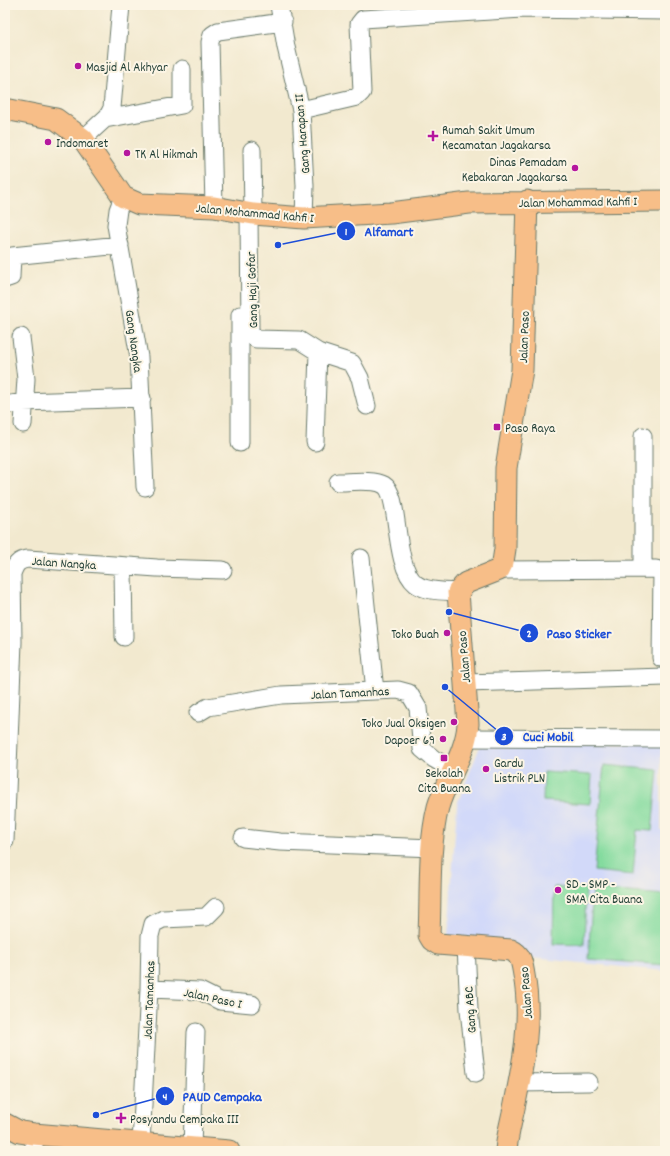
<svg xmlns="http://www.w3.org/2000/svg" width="670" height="1156" font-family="Dekko,sans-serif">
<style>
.built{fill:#d2d9f9}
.park{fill:#84db9f;stroke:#528c6a}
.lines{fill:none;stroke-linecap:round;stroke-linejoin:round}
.minor-casing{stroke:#69796a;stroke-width:19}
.major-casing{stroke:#69796a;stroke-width:23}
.minor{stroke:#fff;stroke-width:17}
.major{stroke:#f7be88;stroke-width:21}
.poi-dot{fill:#b5179e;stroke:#fcf5e5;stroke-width:1.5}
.labels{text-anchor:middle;stroke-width:4;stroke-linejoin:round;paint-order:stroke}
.poi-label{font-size:13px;fill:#1f3d34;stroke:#fcf5e5;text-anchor:start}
.street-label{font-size:13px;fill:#1f3d34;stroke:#fcf5e5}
.leader{fill:none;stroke:#1d4ed8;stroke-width:1.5}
.callout-dot{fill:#1d4ed8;stroke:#fcf5e5;stroke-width:1.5}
.mark-label{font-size:12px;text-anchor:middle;font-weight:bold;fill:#fff}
.callout-label{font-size:14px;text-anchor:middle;font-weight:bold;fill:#1d4ed8;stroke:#fcf5e5;stroke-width:4;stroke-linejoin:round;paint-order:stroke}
</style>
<rect width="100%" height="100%" fill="#fcf5e5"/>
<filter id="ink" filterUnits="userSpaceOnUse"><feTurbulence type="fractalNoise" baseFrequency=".025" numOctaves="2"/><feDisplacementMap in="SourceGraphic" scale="8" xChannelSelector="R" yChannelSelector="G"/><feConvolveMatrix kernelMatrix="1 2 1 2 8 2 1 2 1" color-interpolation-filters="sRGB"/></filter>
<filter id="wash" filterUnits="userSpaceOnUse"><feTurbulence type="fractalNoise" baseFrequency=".012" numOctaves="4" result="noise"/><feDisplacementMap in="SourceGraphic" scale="16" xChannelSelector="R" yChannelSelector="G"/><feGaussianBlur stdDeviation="0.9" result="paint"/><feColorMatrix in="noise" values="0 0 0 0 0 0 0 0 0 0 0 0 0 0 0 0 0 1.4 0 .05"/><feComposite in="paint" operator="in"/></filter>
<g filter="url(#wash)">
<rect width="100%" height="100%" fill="#f2e9cf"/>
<path class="built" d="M 661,743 L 661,830 L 665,830 L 665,971 L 447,950 L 457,804 L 481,744 Z"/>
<path class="park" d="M 604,765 L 658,770 L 652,831 L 637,830 L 633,875 L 594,871 Z
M 544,772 L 592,775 L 590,804 L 543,801 Z
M 554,887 L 586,888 L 584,945 L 553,944 Z
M 593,889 L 665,895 L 665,965 L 588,959 Z"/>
</g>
<g filter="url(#ink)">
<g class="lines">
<defs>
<path id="minor" d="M 279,5 L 286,47 L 301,110 L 305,186 L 304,218
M 301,110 L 357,97 L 362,92 L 359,24 L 363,19 L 522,9 L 665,11
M 105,119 L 182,105 L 182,69
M 83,139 L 108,116 L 112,108 L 121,5
M 252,150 L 253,214
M 123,197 L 118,210 L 116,225 L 139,357 L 145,487
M 214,207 L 210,42 L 212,35 L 218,31 L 283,22
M 249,213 L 250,331 L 256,339 L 299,340 L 318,352 L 352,363 L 360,378 L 367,406
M 5,279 L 11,277 L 12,256 L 120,245
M 21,337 L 26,379 L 23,424
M 5,405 L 23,402 L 142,398
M 643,436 L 643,569
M 315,442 L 318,352
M 240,443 L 240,315
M 338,482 C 350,482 374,479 384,485 C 401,495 392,565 416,584 C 426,592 445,591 458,592
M 361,558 L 375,691
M 123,566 L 124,637
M 499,570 L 656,569 L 662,571 L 661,658
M 466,683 L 665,677
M 198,713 L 208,707 L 281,695 L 398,690 L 409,693 L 418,708 L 422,749 L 434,759 L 453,770
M 467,738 L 665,739
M 243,838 L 280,842 L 433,848
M 5,841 L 13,642 L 12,574 C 15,565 18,560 28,559 L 157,568 L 223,570
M 466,946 L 469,1010 L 476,1073
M 149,989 L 200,991 L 220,1001 L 252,1004
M 519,1083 L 589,1082
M 141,1144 L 149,989 L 150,936 L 153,924 L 163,919 L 206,917 L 216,907
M 192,1147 L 196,1032
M 34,1151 L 34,1134"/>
<path id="major" d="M 5,109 L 56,119 L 83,139 L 123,197 L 139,204 L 214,207 L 253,214 L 304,218 L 391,213 L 469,203 L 665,201
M 5,1124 L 20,1132 L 34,1134 L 229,1151
M 506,1151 C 507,1135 512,1119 515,1103 C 524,1060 532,1018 524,975 C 522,964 522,955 511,950 L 438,944 L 432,940 L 429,935 C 431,893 428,848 438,807 C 446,779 466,754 468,724 L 458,592 L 466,583 L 499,570 L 503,562 L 505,549 L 506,468 L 522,370 L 527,201"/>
</defs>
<use href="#minor" class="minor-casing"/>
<use href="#major" class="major-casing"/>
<use href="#minor" class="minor"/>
<use href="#major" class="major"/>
</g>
</g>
<g class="poi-dot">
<circle cx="78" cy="66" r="4"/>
<path d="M431 130h4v4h4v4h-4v4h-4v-4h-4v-4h4z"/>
<circle cx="48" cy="142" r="4"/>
<circle cx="127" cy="153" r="4"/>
<circle cx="575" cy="168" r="4"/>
<rect x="493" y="423" width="8" height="8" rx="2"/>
<circle cx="447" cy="633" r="4"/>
<circle cx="454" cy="722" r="4"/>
<circle cx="443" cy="739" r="4"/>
<rect x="440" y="754" width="8" height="8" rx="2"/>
<circle cx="486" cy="769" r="4"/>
<circle cx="558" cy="890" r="4"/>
<path d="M119 1112h4v4h4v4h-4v4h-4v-4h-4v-4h4z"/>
</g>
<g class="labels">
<g class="poi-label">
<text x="86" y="71">Masjid Al Akhyar</text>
<text x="442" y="134">Rumah Sakit Umum<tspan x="442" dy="15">Kecamatan Jagakarsa</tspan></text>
<text x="56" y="147">Indomaret</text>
<text x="135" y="158">TK Al Hikmah</text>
<text x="567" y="166" text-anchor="end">Dinas Pemadam<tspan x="567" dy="15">Kebakaran Jagakarsa</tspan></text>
<text x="505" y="432">Paso Raya</text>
<text x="439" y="638" text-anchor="end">Toko Buah</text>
<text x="446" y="727" text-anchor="end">Toko Jual Oksigen</text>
<text x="435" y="744" text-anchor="end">Dapoer 69</text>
<text x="494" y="767">Gardu<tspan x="494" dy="15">Listrik PLN</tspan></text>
<text x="444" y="777" text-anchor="middle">Sekolah<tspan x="444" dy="15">Cita Buana</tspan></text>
<text x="566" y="888">SD - SMP -<tspan x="566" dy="15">SMA Cita Buana</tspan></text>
<text x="130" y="1123">Posyandu Cempaka III</text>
</g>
<g class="street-label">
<text transform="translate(301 134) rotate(-95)" y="5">Gang Harapan II</text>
<text transform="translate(578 201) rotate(-1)" y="5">Jalan Mohammad Kahfi I</text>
<text transform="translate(255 212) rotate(5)" y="5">Jalan Mohammad Kahfi I</text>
<text transform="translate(251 290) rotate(-92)" y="5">Gang Haji Gofar</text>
<text transform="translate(523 337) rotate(-88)" y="5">Jalan Paso</text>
<text transform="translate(135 341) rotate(82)" y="5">Gang Nangka</text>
<text transform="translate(64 562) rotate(4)" y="5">Jalan Nangka</text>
<text transform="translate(463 657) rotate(-95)" y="5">Jalan Paso</text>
<text transform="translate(350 692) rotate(-3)" y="5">Jalan Tamanhas</text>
<text transform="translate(525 993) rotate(-95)" y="5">Jalan Paso</text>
<text transform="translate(213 997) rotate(12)" y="5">Jalan Paso I</text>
<text transform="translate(148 1000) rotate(-88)" y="5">Jalan Tamanhas</text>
<text transform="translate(469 1010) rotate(-94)" y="5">Gang ABC</text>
</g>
</g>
<path class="leader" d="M278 245L346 231M449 612L529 633M445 687L504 736M96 1115L165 1096"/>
<g class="callout-dot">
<circle cx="278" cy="245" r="4"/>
<circle cx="449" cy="612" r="4"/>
<circle cx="445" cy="687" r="4"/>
<circle cx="96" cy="1115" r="4"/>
<circle cx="346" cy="231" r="10"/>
<circle cx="529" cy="633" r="10"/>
<circle cx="504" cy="736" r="10"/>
<circle cx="165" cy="1096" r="10"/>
</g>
<g class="mark-label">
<text x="346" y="235">1</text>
<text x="529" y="637">2</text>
<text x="504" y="740">3</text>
<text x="165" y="1100">4</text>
</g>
<g class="callout-label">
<text x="389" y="236">Alfamart</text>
<text x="579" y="638">Paso Sticker</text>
<text x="548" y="741">Cuci Mobil</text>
<text x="222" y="1101">PAUD Cempaka</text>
</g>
<rect width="670" height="1156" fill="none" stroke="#fcf5e5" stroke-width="20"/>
</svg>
